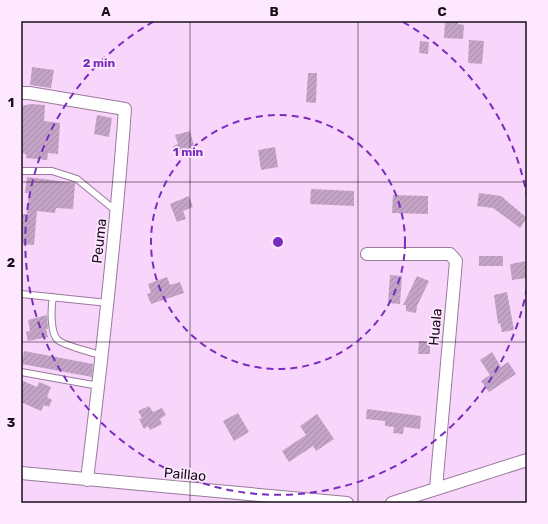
<svg xmlns="http://www.w3.org/2000/svg" width="548" height="524" font-family="Rubik,sans-serif">
<style>
.building{fill:url(#building-hatch)}
.lines{fill:none;stroke-linecap:round;stroke-linejoin:round}
.lane-casing{stroke:#997a9c;stroke-width:8}
.street-casing{stroke:#997a9c;stroke-width:14}
.lane{stroke:#fff;stroke-width:6}
.street{stroke:#fff;stroke-width:12}
.grid{fill:none;stroke:#190d1a;stroke-width:1;stroke-opacity:0.55}
.ring{fill:none;stroke:#7b2cbf;stroke-width:2;stroke-dasharray:7 5}
.labels{text-anchor:middle;stroke-width:3.5;stroke-linejoin:round;paint-order:stroke}
.street-label{font-size:14px;fill:#190d1a;stroke:#fde8ff}
.centre{fill:#7b2cbf;stroke:#fde8ff;stroke-width:2}
.ring-label{font-size:12px;text-anchor:middle;font-weight:bold;fill:#7b2cbf;stroke:#fde8ff;stroke-width:3.5;stroke-linejoin:round;paint-order:stroke}
.neatline{fill:none;stroke:#190d1a;stroke-width:1.5}
.grid-label{font-size:13px;text-anchor:middle;font-weight:bold;fill:#190d1a}
</style>
<defs>
<pattern id="building-hatch" width="6" height="6" patternUnits="userSpaceOnUse"><rect width="6" height="6" fill="#c3a3c6"/><path d="M-1 1l2-2M0 6l6-6M5 7l2-2" fill="none" stroke="#a78baa"/></pattern>
</defs>
<rect width="100%" height="100%" fill="#f8d6fb"/>
<path class="building" d="M 445,21 L 458,21 L 458,24 L 464,25 L 463,39 L 444,38 Z
M 469,40 L 484,41 L 482,64 L 468,63 Z
M 420,41 L 429,42 L 428,54 L 419,53 Z
M 32,67 L 54,70 L 51,88 L 30,85 Z
M 308,73 L 317,73 L 316,103 L 306,102 Z
M 31,104 L 45,105 L 44,121 L 60,123 L 58,154 L 48,153 L 47,160 L 26,158 L 26,154 L 21,153 L 22,106 Z
M 97,115 L 112,118 L 109,137 L 94,134 Z
M 190,131 L 194,146 L 192,147 L 194,154 L 181,158 L 180,153 L 176,155 L 173,146 L 178,144 L 175,135 Z
M 275,147 L 278,167 L 261,170 L 258,150 Z
M 27,177 L 75,183 L 73,209 L 56,208 L 55,213 L 37,211 L 34,245 L 21,244 L 21,214 L 27,214 L 29,193 L 25,193 Z
M 311,189 L 354,191 L 354,206 L 310,204 Z
M 479,193 L 501,196 L 527,218 L 520,228 L 493,208 L 477,206 Z
M 393,195 L 428,196 L 428,214 L 392,213 Z
M 189,196 L 193,207 L 183,211 L 186,219 L 177,222 L 170,204 Z
M 479,256 L 503,256 L 503,266 L 479,266 Z
M 527,261 L 527,278 L 512,280 L 510,264 Z
M 390,275 L 402,276 L 400,304 L 388,303 Z
M 417,276 L 429,281 L 417,306 L 416,313 L 406,311 L 406,305 L 403,305 Z
M 167,277 L 170,285 L 180,282 L 184,293 L 151,304 L 147,294 L 151,293 L 148,284 Z
M 507,292 L 514,330 L 502,332 L 500,323 L 498,324 L 494,295 Z
M 47,315 L 48,329 L 46,329 L 48,337 L 28,341 L 26,332 L 30,331 L 28,320 Z
M 419,341 L 430,342 L 430,354 L 418,354 Z
M 24,351 L 93,364 L 92,377 L 22,364 Z
M 492,352 L 501,367 L 508,362 L 516,374 L 489,392 L 481,381 L 490,375 L 480,360 Z
M 21,380 L 37,387 L 39,382 L 51,387 L 47,397 L 52,400 L 49,407 L 44,405 L 41,411 L 21,402 Z
M 149,406 L 153,412 L 162,408 L 166,415 L 160,419 L 162,424 L 150,430 L 148,426 L 144,429 L 139,419 L 142,418 L 138,411 Z
M 367,409 L 421,416 L 420,429 L 404,427 L 403,434 L 393,433 L 394,427 L 385,426 L 385,421 L 366,419 Z
M 238,413 L 249,432 L 234,441 L 223,421 Z
M 317,414 L 334,439 L 316,451 L 313,446 L 289,462 L 282,451 L 306,435 L 300,426 Z"/>
<g class="lines">
<defs>
<path id="lane" d="M 21,171 L 52,171 L 77,179 L 116,211
M 21,294 L 108,303
M 53,297 C 51,307 50,334 58,340 C 64,346 93,352 102,356
M 21,372 L 99,386"/>
<path id="street" d="M 21,93 L 29,93 L 125,109 C 116,233 102,357 87,480
M 367,254 L 450,254 L 456,261 L 436,488
M 21,473 L 347,503
M 392,503 L 527,460"/>
</defs>
<use href="#lane" class="lane-casing"/>
<use href="#street" class="street-casing"/>
<use href="#lane" class="lane"/>
<use href="#street" class="street"/>
</g>
<path class="grid" d="M 190,21 L 190,503M 358,21 L 358,503M 21,182 L 527,182M 21,342 L 527,342"/>
<g class="ring">
<circle cx="278" cy="242" r="127"/>
<path d="M527 288A253 253 0 1 1 153 22M403 22A253 253 0 0 1 527 196"/>
</g>
<g class="labels">
<g class="street-label">
<text transform="translate(99 241) rotate(-84)" y="5">Peuma</text>
<text transform="translate(435 327) rotate(-85)" y="5">Huala</text>
<text transform="translate(185 474) rotate(5)" y="5">Paillao</text>
</g>
</g>
<circle cx="278" cy="242" r="6" class="centre"/>
<g class="ring-label">
<text x="99" y="67">2 min</text>
<text x="188" y="156">1 min</text>
</g>
<rect width="548" height="524" fill="none" stroke="#fde8ff" stroke-width="44"/>
<rect x="22" y="22" width="504" height="480" class="neatline"/>
<g class="grid-label">
<text x="106" y="16">A</text>
<text x="274" y="16">B</text>
<text x="442" y="16">C</text>
<text x="11" y="107">1</text>
<text x="11" y="267">2</text>
<text x="11" y="427">3</text>
</g>
</svg>
